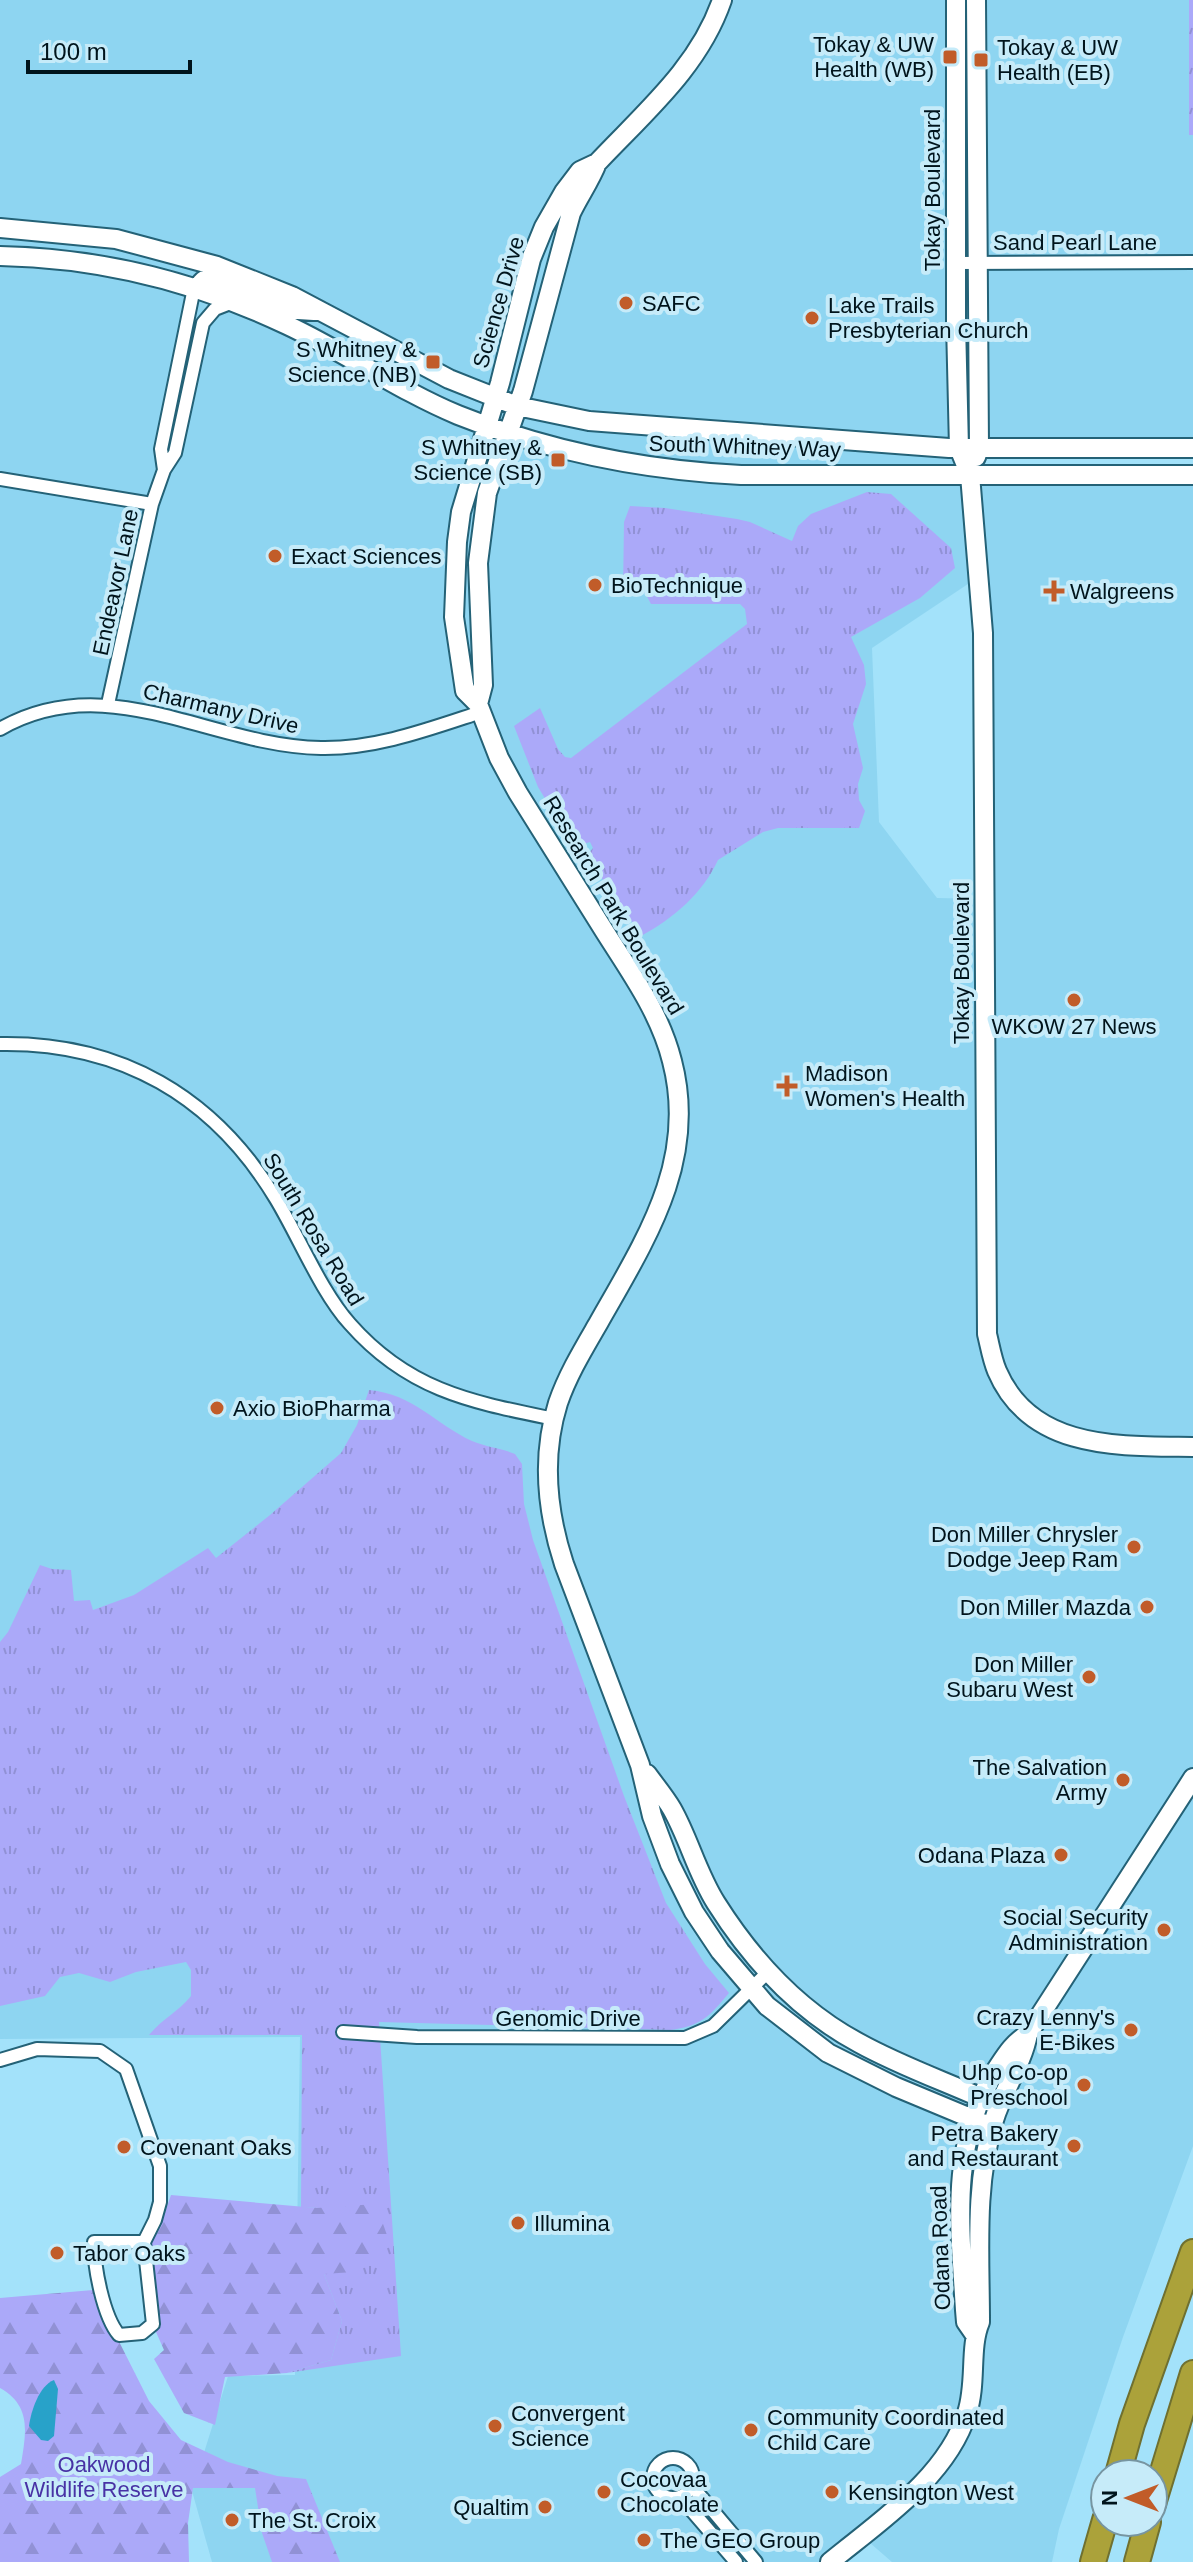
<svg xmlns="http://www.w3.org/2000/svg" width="1193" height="2562" font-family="Helvetica,sans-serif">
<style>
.built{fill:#8ed5f1;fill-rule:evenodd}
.grass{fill:url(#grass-tufts)}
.forest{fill:url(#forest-firs)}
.water{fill:#28a2c9}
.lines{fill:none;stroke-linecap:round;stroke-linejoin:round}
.street-casing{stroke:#246277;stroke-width:16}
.secondary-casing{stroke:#246277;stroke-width:22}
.highway-casing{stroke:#6f7030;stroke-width:28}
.street{stroke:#fff;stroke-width:12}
.secondary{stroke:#fff;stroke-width:18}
.highway{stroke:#aba23a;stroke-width:24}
.poi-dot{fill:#c15c29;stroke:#c6ebf9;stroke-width:3}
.labels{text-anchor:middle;stroke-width:8;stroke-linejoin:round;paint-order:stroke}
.poi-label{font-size:22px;fill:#00141c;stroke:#c6ebf9;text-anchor:start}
.street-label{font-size:22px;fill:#00141c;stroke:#c6ebf9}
.park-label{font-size:22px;fill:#4832a5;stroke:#c6ebf9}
</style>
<defs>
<pattern id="grass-tufts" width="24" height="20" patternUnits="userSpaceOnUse" patternTransform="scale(2)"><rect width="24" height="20" fill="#aba9f9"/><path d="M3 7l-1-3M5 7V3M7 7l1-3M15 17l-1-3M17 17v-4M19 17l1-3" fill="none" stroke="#9191d5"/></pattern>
<pattern id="forest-firs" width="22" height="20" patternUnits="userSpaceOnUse" patternTransform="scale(2)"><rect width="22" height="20" fill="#aba9f9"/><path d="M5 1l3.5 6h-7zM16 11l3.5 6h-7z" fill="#9191d5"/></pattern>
</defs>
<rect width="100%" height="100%" fill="#a3e2fa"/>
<path class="built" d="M 0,0 L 956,0 L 959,448 L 973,475 L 1193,475 L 1193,2146 L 1123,2337 L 1059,2529 L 1052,2562 L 892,2562 L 862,2536 L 830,2562 L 212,2562 L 192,2491 L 228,2376 L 295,2375 L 300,2037 L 0,2039 ZM 977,578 L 985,899 L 937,898 L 879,822 L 872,648 ZM 1013,2044 L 979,2222 L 975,2334 L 962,2164 Z
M 976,0 L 1189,0 L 1189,134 L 1193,135 L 1193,448 L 979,448 Z"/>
<path class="grass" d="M 1189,0 L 1193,0 L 1193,135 L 1189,135 Z
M 867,492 L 891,494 L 951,548 L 955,568 L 920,598 L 851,637 L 864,665 L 866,684 L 853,724 L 863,768 L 858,784 L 859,800 L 865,811 L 859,828 L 778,828 L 763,832 L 718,860 C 703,893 674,918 641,936 L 610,887 L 588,864 L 588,854 L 593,848 L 590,842 L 580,845 L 572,842 L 555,815 L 538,787 L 514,726 L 540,708 L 558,749 L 565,757 L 571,758 L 747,624 L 745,609 L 740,604 L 651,604 L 645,593 L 623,592 L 624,522 L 630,506 L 665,508 L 737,519 L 750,522 L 792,541 L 798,526 L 811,514 Z
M 369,1390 C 414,1394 435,1424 472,1441 C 486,1447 501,1448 515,1454 L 522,1464 L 524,1504 L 533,1540 L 624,1796 L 666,1903 L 705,1964 L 729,1993 C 709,2017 701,2026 670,2030 L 379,2022 L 401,2356 L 287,2373 L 331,2360 L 342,2321 L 324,2274 L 317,2208 L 301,2207 L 302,2035 L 149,2035 C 163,2018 177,2013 191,1996 L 191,1970 L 186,1962 L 136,1972 L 110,1982 L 79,1973 L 60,1977 L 45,1996 L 0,2006 L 0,1642 L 8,1632 L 40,1565 L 52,1569 L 71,1570 L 74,1601 L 90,1600 L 93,1610 L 134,1595 L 208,1548 L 216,1558 L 270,1515 L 341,1453 L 357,1425 Z"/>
<path class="forest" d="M 171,2195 L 317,2208 L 376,2204 L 388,2238 L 353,2272 L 324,2274 L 342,2321 L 331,2360 L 287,2373 L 225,2377 L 215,2425 L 184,2413 L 154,2359 L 164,2350 L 144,2305 L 140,2263 L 160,2227 Z
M 93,2290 L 149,2401 L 181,2440 L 228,2462 L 277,2476 L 306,2479 L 340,2562 L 272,2562 L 262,2533 L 255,2488 L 193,2488 L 188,2523 L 189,2562 L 0,2562 L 0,2477 L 21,2464 C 26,2433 32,2406 0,2388 L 0,2298 Z"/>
<path class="water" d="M 54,2380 L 58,2389 L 54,2436 L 48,2441 L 41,2440 L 29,2426 C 31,2411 39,2386 54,2380 Z"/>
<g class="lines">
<defs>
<path id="street" d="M 956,263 L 1193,262
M 164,470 L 161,449 L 194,288
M 0,479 L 152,504
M 108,704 L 152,504 L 164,470 L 175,453 L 203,323 L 215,309 L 233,302
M 0,729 C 108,667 210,746 321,748 C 376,749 429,729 481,712
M 0,1044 C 120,1042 214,1096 276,1199 C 299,1237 321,1292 350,1324 C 409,1391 472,1402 554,1419
M 343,2032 L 417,2037 L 685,2038 L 713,2026 L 768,1972
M 0,2060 L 37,2049 L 100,2051 L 126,2069 L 160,2166 L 160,2202 L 155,2220 L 144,2242
M 94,2242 L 144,2242 L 153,2324 L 142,2333 L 119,2335 C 103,2316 94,2267 94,2242 Z
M653 2478a20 20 0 1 1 40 0a20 20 0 1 1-40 0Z
M 692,2486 L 756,2562
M 680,2497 L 736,2562"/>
<path id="secondary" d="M 722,0 C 699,67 645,112 597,163 L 580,171 L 564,192 L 544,227 L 531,259 L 500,383 L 461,512 L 457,542 L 454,617 L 465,691 L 478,704 L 499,758 L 518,793 C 547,839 576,886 605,932 C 631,973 660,1013 672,1061 C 698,1160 646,1239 599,1322 C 584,1348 568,1374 558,1403 C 541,1457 547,1512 564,1564 L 640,1765 L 652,1816 L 670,1864 L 694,1912 L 720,1951 L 767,2006 L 828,2053 L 896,2087 L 992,2127
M 956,0 L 956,323 L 959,448 L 970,475 L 983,633 L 987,1334 C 990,1346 992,1359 997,1371 C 1031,1451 1121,1446 1193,1447
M 0,228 L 116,239 L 217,266 L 292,296 L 449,379 L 517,406 L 589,421 L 949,448 L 1193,448
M 0,256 C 99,258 197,282 287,325 C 345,352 398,390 458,415 C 550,452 643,470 741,475 L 1193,475
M 201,283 L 204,280 L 227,285 L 283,309 L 314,311
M 976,457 L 979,448 L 976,0
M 478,704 L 483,685 L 478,563 L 487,493 L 523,391 L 571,213 C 579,196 590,181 597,163
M 647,1774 C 655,1785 665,1797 672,1809 C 689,1839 697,1873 716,1903 C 752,1960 799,2011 859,2043 C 904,2068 953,2084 999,2106
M 975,2335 L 966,2322 L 965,2310 C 960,2228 949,2143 996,2070 C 1006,2055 1012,2044 1028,2034
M 830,2562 C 880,2521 947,2477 967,2413 C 977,2383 969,2348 980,2322 C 980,2254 974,2185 994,2120 C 1003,2090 1022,2065 1028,2034 L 1193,1778"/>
<path id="highway" d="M 1118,2474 L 1132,2424 L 1193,2252
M 1153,2504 L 1193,2373
M 1093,2562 L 1105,2520
M 1137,2562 L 1148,2522"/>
</defs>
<use href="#street" class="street-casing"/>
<use href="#secondary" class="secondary-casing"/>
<use href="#highway" class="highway-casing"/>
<use href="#street" class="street"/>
<use href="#secondary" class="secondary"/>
<use href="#highway" class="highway"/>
</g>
<g class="poi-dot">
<rect x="942" y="49" width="16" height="16" rx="4"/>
<rect x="973" y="52" width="16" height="16" rx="4"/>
<circle cx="626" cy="303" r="8"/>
<circle cx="812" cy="318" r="8"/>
<rect x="425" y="354" width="16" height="16" rx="4"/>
<rect x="550" y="452" width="16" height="16" rx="4"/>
<circle cx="275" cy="556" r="8"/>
<circle cx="595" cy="585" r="8"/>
<path d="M1050 579h8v8h8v8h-8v8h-8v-8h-8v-8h8z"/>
<circle cx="1074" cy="1000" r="8"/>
<path d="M783 1074h8v8h8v8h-8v8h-8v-8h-8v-8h8z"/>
<circle cx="217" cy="1408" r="8"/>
<circle cx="1134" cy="1547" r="8"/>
<circle cx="1147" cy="1607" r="8"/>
<circle cx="1089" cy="1677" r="8"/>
<circle cx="1123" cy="1780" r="8"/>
<circle cx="1061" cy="1855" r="8"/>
<circle cx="1164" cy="1930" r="8"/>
<circle cx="1131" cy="2030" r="8"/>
<circle cx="1084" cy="2085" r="8"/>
<circle cx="1074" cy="2146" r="8"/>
<circle cx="124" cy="2147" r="8"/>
<circle cx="518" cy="2223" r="8"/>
<circle cx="57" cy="2253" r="8"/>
<circle cx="495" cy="2426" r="8"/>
<circle cx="751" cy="2430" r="8"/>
<circle cx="604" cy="2492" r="8"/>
<circle cx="832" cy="2492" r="8"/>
<circle cx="545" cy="2507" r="8"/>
<circle cx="232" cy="2520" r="8"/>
<circle cx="644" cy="2540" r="8"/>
</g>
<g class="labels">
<g class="poi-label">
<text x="934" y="52" text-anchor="end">Tokay &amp; UW<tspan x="934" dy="25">Health (WB)</tspan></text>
<text x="997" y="55">Tokay &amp; UW<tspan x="997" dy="25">Health (EB)</tspan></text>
<text x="642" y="311">SAFC</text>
<text x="828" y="313">Lake Trails<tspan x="828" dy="25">Presbyterian Church</tspan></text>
<text x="417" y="357" text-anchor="end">S Whitney &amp;<tspan x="417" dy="25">Science (NB)</tspan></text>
<text x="542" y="455" text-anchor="end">S Whitney &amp;<tspan x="542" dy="25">Science (SB)</tspan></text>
<text x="291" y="564">Exact Sciences</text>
<text x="611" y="593">BioTechnique</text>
<text x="1070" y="599">Walgreens</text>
<text x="1074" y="1034" text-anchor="middle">WKOW 27 News</text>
<text x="805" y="1081">Madison<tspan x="805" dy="25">Women's Health</tspan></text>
<text x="233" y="1416">Axio BioPharma</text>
<text x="1118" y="1542" text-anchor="end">Don Miller Chrysler<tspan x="1118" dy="25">Dodge Jeep Ram</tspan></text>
<text x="1131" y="1615" text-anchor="end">Don Miller Mazda</text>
<text x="1073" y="1672" text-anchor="end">Don Miller<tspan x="1073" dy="25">Subaru West</tspan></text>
<text x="1107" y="1775" text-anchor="end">The Salvation<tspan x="1107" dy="25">Army</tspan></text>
<text x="1045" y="1863" text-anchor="end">Odana Plaza</text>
<text x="1148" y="1925" text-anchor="end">Social Security<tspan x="1148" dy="25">Administration</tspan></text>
<text x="1115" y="2025" text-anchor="end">Crazy Lenny's<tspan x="1115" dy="25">E-Bikes</tspan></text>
<text x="1068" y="2080" text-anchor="end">Uhp Co-op<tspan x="1068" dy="25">Preschool</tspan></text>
<text x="1058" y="2141" text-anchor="end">Petra Bakery<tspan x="1058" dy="25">and Restaurant</tspan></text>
<text x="140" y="2155">Covenant Oaks</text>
<text x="534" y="2231">Illumina</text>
<text x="73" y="2261">Tabor Oaks</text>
<text x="511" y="2421">Convergent<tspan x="511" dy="25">Science</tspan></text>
<text x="767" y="2425">Community Coordinated<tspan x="767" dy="25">Child Care</tspan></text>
<text x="620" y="2487">Cocovaa<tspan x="620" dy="25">Chocolate</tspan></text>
<text x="848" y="2500">Kensington West</text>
<text x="529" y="2515" text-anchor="end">Qualtim</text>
<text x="248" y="2528">The St. Croix</text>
<text x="660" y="2548">The GEO Group</text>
</g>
<g class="street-label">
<text transform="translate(932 190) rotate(-90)" y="8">Tokay Boulevard</text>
<text x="1075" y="250">Sand Pearl Lane</text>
<text transform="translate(498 302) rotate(-74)" y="8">Science Drive</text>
<text transform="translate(745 446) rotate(2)" y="8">South Whitney Way</text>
<text transform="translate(115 582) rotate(-78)" y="8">Endeavor Lane</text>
<text transform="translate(221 708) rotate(13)" y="8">Charmany Drive</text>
<text transform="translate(614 905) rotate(59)" y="8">Research Park Boulevard</text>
<text transform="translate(961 963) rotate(-90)" y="8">Tokay Boulevard</text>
<text transform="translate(314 1229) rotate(59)" y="8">South Rosa Road</text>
<text x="568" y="2026">Genomic Drive</text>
<text transform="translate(940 2248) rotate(-92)" y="8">Odana Road</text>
</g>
<g class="park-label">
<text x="104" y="2472">Oakwood<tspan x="104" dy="25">Wildlife Reserve</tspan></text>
</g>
</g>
<g transform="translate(1129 2498) rotate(270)"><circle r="38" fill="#c6ebf9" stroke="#7795a1" stroke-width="2"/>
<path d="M0-6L14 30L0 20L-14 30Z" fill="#c15c29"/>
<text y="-12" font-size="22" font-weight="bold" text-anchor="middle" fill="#00141c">N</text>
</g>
<path d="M28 60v12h162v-12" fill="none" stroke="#00141c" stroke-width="4"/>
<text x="40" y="60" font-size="24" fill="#00141c" stroke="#c6ebf9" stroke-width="6" paint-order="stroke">100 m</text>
</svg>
